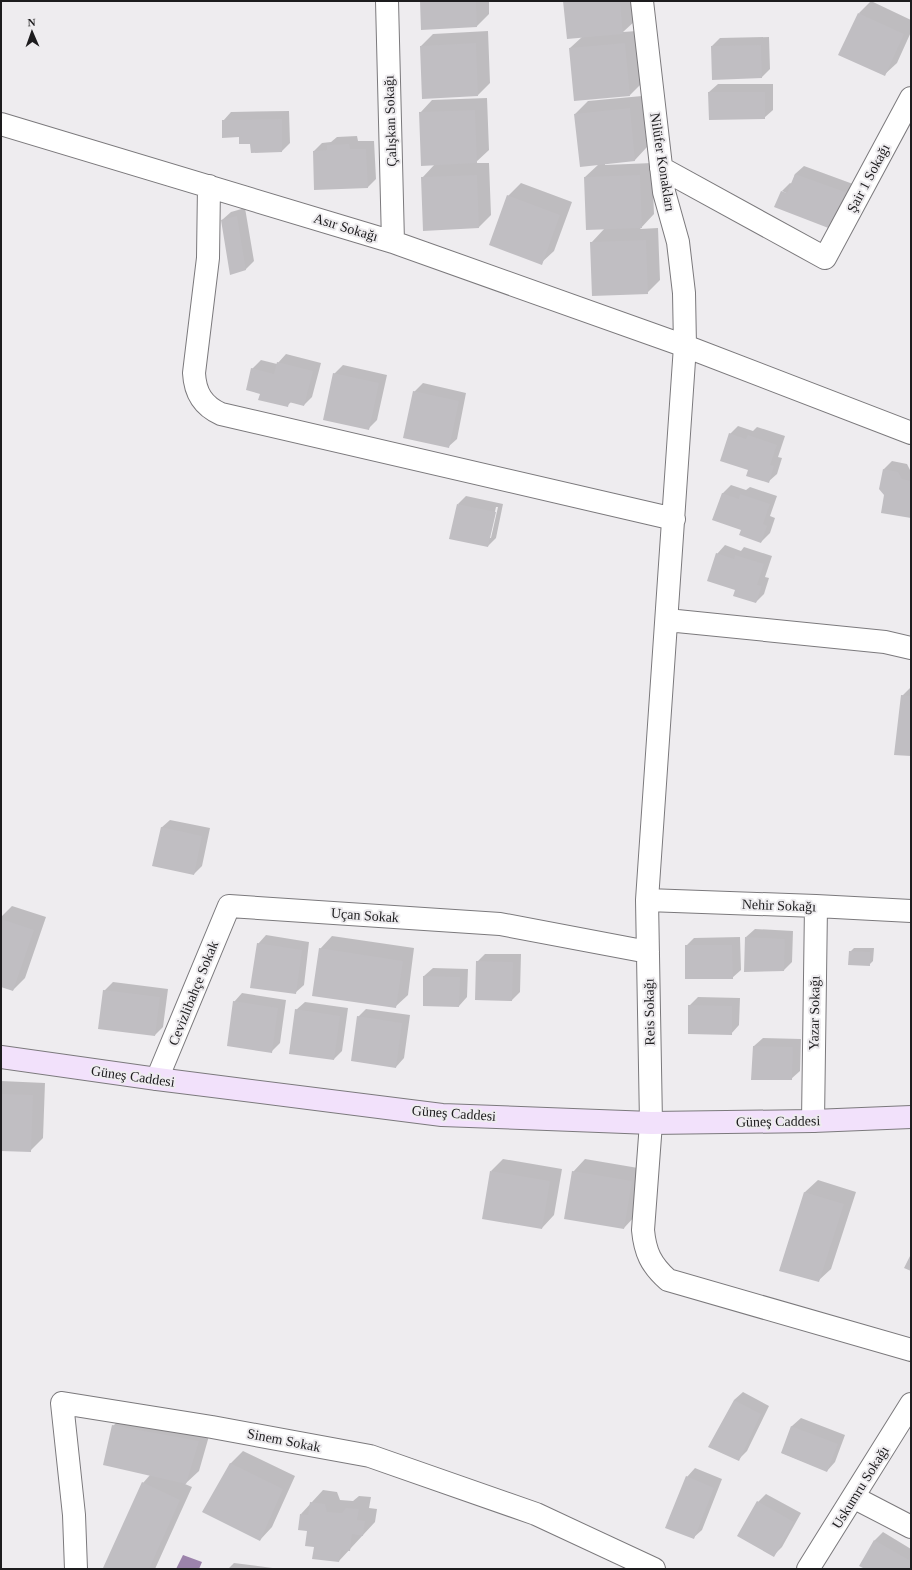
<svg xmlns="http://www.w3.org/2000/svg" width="912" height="1570" font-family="Georgia,serif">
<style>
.water{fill:#9c83ab}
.shadow{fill:#0003;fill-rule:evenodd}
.building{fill:#c0bec2}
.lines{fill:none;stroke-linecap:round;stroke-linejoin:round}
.street-casing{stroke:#7b797c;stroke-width:24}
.secondary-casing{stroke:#7b797c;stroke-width:24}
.street{stroke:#fff;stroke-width:22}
.secondary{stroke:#f2e1fb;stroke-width:22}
.labels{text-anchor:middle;stroke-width:4;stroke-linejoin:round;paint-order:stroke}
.street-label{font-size:14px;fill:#1d1c1e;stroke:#eeecef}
</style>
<rect width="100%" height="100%" fill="#eeecef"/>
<path class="water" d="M 183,1555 L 202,1562 L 199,1569 L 176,1569 Z"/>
<path class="shadow" d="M 421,1 L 489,1 L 489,14 L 477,26 Z
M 564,1 L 633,1 L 635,21 L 623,32 L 637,31 L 642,83 L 630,95 L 570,48 L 582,37 Z
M 871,1 L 911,20 L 911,32 L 897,63 L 884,75 L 859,13 Z
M 488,31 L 490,83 L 478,95 L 421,46 L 433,34 Z
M 769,37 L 770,69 L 762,77 L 712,46 L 720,38 Z
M 718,84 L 773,84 L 773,110 L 764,118 L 709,92 Z
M 642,96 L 647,147 L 635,160 L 605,163 L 605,165 L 652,163 L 654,214 L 640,229 L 658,228 L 660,280 L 647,293 L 591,243 L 605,228 L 585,177 L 599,164 L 575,114 L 588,101 Z
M 487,98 L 489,150 L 475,163 L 489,163 L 491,215 L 479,227 L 422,178 L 435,164 L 420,113 L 432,100 Z
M 289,111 L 290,143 L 282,151 L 251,143 L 240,136 L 223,121 L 231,112 Z
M 357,136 L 358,141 L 374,141 L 376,179 L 368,187 L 315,189 L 314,151 L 322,143 L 331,142 L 337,137 Z
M 804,166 L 853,184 L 840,219 L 782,191 L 790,183 L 792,184 L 795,174 Z
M 521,183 L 572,202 L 554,251 L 541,263 L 508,196 Z
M 245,208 L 254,261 L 245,270 L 222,220 L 231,212 Z
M 286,354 L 321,363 L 312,397 L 304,405 L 291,402 L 287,406 L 261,393 L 252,369 L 261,360 L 277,364 Z
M 343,365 L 387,375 L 377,420 L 368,429 L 334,374 Z
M 423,383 L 466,393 L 457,439 L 448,447 L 414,392 Z
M 738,426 L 753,431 L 757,427 L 785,436 L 778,457 L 782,458 L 777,474 L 768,482 L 749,470 L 730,434 Z
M 892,461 L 907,464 L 911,472 L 911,517 L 885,495 L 884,469 Z
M 731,485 L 746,490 L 750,487 L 777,496 L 770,516 L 775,518 L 770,533 L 761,542 L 742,529 L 722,494 Z
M 466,496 L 503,504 L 496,538 L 488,546 L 458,504 ZM 496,507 L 498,507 L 491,538 L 489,538 Z
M 725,545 L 741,551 L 744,547 L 772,556 L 765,577 L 769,578 L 764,594 L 756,602 L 736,590 L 717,554 Z
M 911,687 L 911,755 L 902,696 Z
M 170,820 L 210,828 L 202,866 L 194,874 L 161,828 Z
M 12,906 L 46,917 L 25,978 L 13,990 L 1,986 L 1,917 Z
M 755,929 L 793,931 L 792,962 L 784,970 L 746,937 Z
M 266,935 L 309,942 L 304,985 L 295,993 L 258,944 Z
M 332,936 L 414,948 L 408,995 L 395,1007 L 320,949 Z
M 740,937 L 741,970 L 732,978 L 686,946 L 694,938 Z
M 854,948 L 874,948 L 873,961 L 869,965 L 850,952 Z
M 485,954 L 521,954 L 520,992 L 512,1000 L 477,962 Z
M 433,968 L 468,969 L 467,997 L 459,1006 L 424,1005 L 424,976 Z
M 113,982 L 168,989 L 163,1027 L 155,1035 L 104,991 Z
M 242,993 L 286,1000 L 280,1043 L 271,1052 L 234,1002 Z
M 698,997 L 740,998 L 739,1025 L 731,1034 L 689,1006 Z
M 305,1002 L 348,1008 L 342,1051 L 334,1059 L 296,1010 Z
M 366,1009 L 410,1015 L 404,1058 L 396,1067 L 358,1017 Z
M 763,1038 L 801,1039 L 800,1071 L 791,1079 L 754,1046 Z
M 1,1081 L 45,1083 L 43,1138 L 30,1151 L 1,1150 Z
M 503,1159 L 562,1169 L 554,1215 L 542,1228 L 491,1171 Z
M 585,1159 L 644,1169 L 636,1215 L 624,1228 L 573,1172 Z
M 818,1180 L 856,1192 L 831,1269 L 818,1281 L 780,1270 L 805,1192 Z
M 743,1392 L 769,1406 L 747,1451 L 739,1459 L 734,1400 Z
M 126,1413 L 211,1429 L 199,1471 L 185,1484 L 192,1487 L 155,1569 L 107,1569 L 143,1483 L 150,1475 L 113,1426 Z
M 801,1418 L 845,1435 L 835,1462 L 827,1471 L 782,1453 L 792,1426 Z
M 243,1451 L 295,1476 L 272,1527 L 260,1540 L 230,1464 Z
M 695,1468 L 722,1479 L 702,1530 L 693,1538 L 687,1477 Z
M 323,1490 L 337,1492 L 340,1500 L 353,1501 L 359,1496 L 371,1497 L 369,1508 L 377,1509 L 375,1522 L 339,1561 L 315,1546 L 301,1514 Z
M 766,1494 L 801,1513 L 782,1547 L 774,1555 L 758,1502 Z
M 883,1532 L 911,1549 L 911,1569 L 867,1569 L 875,1540 Z
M 234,1563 L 280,1569 L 228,1569 Z"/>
<path class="building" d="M 420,1 L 476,1 L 477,27 L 421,30 Z
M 563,1 L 620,1 L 623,34 L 567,39 Z
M 858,13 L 904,34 L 885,76 L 838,55 Z
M 476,43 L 478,96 L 422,99 L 420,46 Z
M 625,43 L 630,96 L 574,101 L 569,48 Z
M 761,45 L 762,78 L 712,80 L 711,46 Z
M 708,92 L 765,92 L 765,119 L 709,120 Z
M 630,108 L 635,161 L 580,167 L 574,114 Z
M 475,110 L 477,163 L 421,166 L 419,112 Z
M 282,119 L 282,152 L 251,153 L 250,144 L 239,144 L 239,137 L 222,138 L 222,120 Z
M 349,144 L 350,149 L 366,149 L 368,188 L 314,190 L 313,151 L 327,150 L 327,145 Z
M 795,174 L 845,192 L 831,229 L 774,207 L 781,191 L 787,193 Z
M 477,175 L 479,228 L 423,231 L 421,177 Z
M 640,175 L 642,228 L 586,230 L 584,177 Z
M 507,195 L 560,215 L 542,265 L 489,245 Z
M 237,216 L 246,270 L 230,275 L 221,220 Z
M 646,240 L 648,294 L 592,296 L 590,242 Z
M 277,362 L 313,371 L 304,406 L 289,402 L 288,407 L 258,400 L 260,394 L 246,390 L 251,368 L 274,374 Z
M 333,373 L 379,383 L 369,430 L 323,420 Z
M 413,391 L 459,401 L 449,448 L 403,438 Z
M 729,433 L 746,439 L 748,435 L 777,445 L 770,465 L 774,466 L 769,483 L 746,476 L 748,470 L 720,461 Z
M 883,469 L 898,472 L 902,479 L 911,481 L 911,518 L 881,513 L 884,495 L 879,489 Z
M 722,493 L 739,499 L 740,494 L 770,504 L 763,524 L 767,526 L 761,543 L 739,535 L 741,530 L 712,520 Z
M 457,504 L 496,512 L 488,547 L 449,539 Z
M 716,553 L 734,559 L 735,555 L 764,564 L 757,585 L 762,586 L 756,603 L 733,596 L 735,590 L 707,581 Z
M 901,695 L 911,696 L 911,756 L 894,755 Z
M 161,827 L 202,836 L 194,875 L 152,866 Z
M 1,919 L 34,930 L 13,991 L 1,987 Z
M 745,937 L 785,939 L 784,971 L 744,972 Z
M 257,943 L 302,950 L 296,994 L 250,988 Z
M 685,945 L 732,945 L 733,979 L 685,979 Z
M 319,948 L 403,961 L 396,1008 L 312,996 Z
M 849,951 L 870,952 L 870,966 L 848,965 Z
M 476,961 L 513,962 L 512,1001 L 475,1000 Z
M 423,976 L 460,977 L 459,1007 L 423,1006 Z
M 103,990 L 160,997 L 155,1036 L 98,1029 Z
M 233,1001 L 278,1008 L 272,1053 L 227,1046 Z
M 688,1005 L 732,1006 L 732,1035 L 688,1034 Z
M 295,1009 L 340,1016 L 334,1060 L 289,1054 Z
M 357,1016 L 402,1023 L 396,1068 L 351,1061 Z
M 753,1046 L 793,1047 L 792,1080 L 751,1080 Z
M 1,1094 L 33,1095 L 31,1152 L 1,1151 Z
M 490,1171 L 550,1181 L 542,1229 L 482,1219 Z
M 572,1171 L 632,1181 L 624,1229 L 564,1219 Z
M 804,1192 L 844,1204 L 819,1282 L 779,1271 Z
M 911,1254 L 911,1271 L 904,1268 Z
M 734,1400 L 761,1414 L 739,1461 L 708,1447 Z
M 112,1425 L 199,1441 L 186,1484 L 103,1465 Z
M 791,1426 L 838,1444 L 827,1472 L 781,1453 Z
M 230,1463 L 283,1489 L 260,1541 L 202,1512 Z
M 686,1476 L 714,1488 L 694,1539 L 665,1528 Z
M 142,1482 L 180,1500 L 149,1569 L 104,1569 L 103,1568 Z
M 757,1501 L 794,1522 L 774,1557 L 737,1536 Z
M 310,1502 L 325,1504 L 327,1512 L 342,1513 L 346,1508 L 359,1509 L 357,1520 L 365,1521 L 363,1536 L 352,1534 L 350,1551 L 341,1550 L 339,1562 L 312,1559 L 314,1547 L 305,1546 L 307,1531 L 298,1530 L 300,1514 L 308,1515 Z
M 874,1540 L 911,1561 L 911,1569 L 865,1569 L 859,1566 Z"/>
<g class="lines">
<defs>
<path id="street" d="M 387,1 L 393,242
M 642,1 L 664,192 L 678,242 L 684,293 L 685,346 L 647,900 L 651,1123 L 643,1230 C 645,1252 651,1265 668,1280 L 911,1350
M 1,124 L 393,242 L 685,346 L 911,433
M 661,168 L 825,258 L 911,98
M 209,186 L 208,258 L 194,373 C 195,393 203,406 221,414 L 674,519
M 667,620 L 885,642 L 911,648
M 647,900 L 816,906 L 911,911
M 157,1079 L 229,906 L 500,924 L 648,952
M 813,1121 L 816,906
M 853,1497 L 911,1527
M 76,1569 L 74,1515 L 62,1403 L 212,1427 L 370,1456 L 536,1514 L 654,1569
M 808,1569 L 911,1404"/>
<path id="secondary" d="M 1,1057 L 157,1079 L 442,1115 L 651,1123 L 813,1121 L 911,1117"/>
</defs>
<use href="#street" class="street-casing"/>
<use href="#secondary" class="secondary-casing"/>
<use href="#street" class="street"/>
<use href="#secondary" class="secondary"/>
</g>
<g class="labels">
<g class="street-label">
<text transform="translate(390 121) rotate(-92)" y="5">Çalışkan Sokağı</text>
<text transform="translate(663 162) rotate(81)" y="5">Nilüfer Konakları</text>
<text transform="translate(868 178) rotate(-62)" y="5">Şair 1 Sokağı</text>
<text transform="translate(346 227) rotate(17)" y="5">Asır Sokağı</text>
<text transform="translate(779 905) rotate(2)" y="5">Nehir Sokağı</text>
<text transform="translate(365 915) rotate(4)" y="5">Uçan Sokak</text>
<text transform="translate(193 993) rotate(-68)" y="5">Cevizlibahçe Sokak</text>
<text transform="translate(649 1012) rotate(-91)" y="5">Reis Sokağı</text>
<text transform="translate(814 1013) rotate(-89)" y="5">Yazar Sokağı</text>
<text transform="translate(133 1076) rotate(8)" y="5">Güneş Caddesi</text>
<text transform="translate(454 1113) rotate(4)" y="5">Güneş Caddesi</text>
<text transform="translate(778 1121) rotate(-1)" y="5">Güneş Caddesi</text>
<text transform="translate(284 1440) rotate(11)" y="5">Sinem Sokak</text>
<text transform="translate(860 1487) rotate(-58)" y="5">Uskumru Sokağı</text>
</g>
</g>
<rect width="912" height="1570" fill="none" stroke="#1d1c1e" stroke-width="4"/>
<g transform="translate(32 32) rotate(358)" stroke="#eeecef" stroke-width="3" paint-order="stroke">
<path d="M0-3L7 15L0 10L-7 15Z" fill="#1d1c1e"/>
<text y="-6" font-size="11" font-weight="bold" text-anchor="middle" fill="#1d1c1e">N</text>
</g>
</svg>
